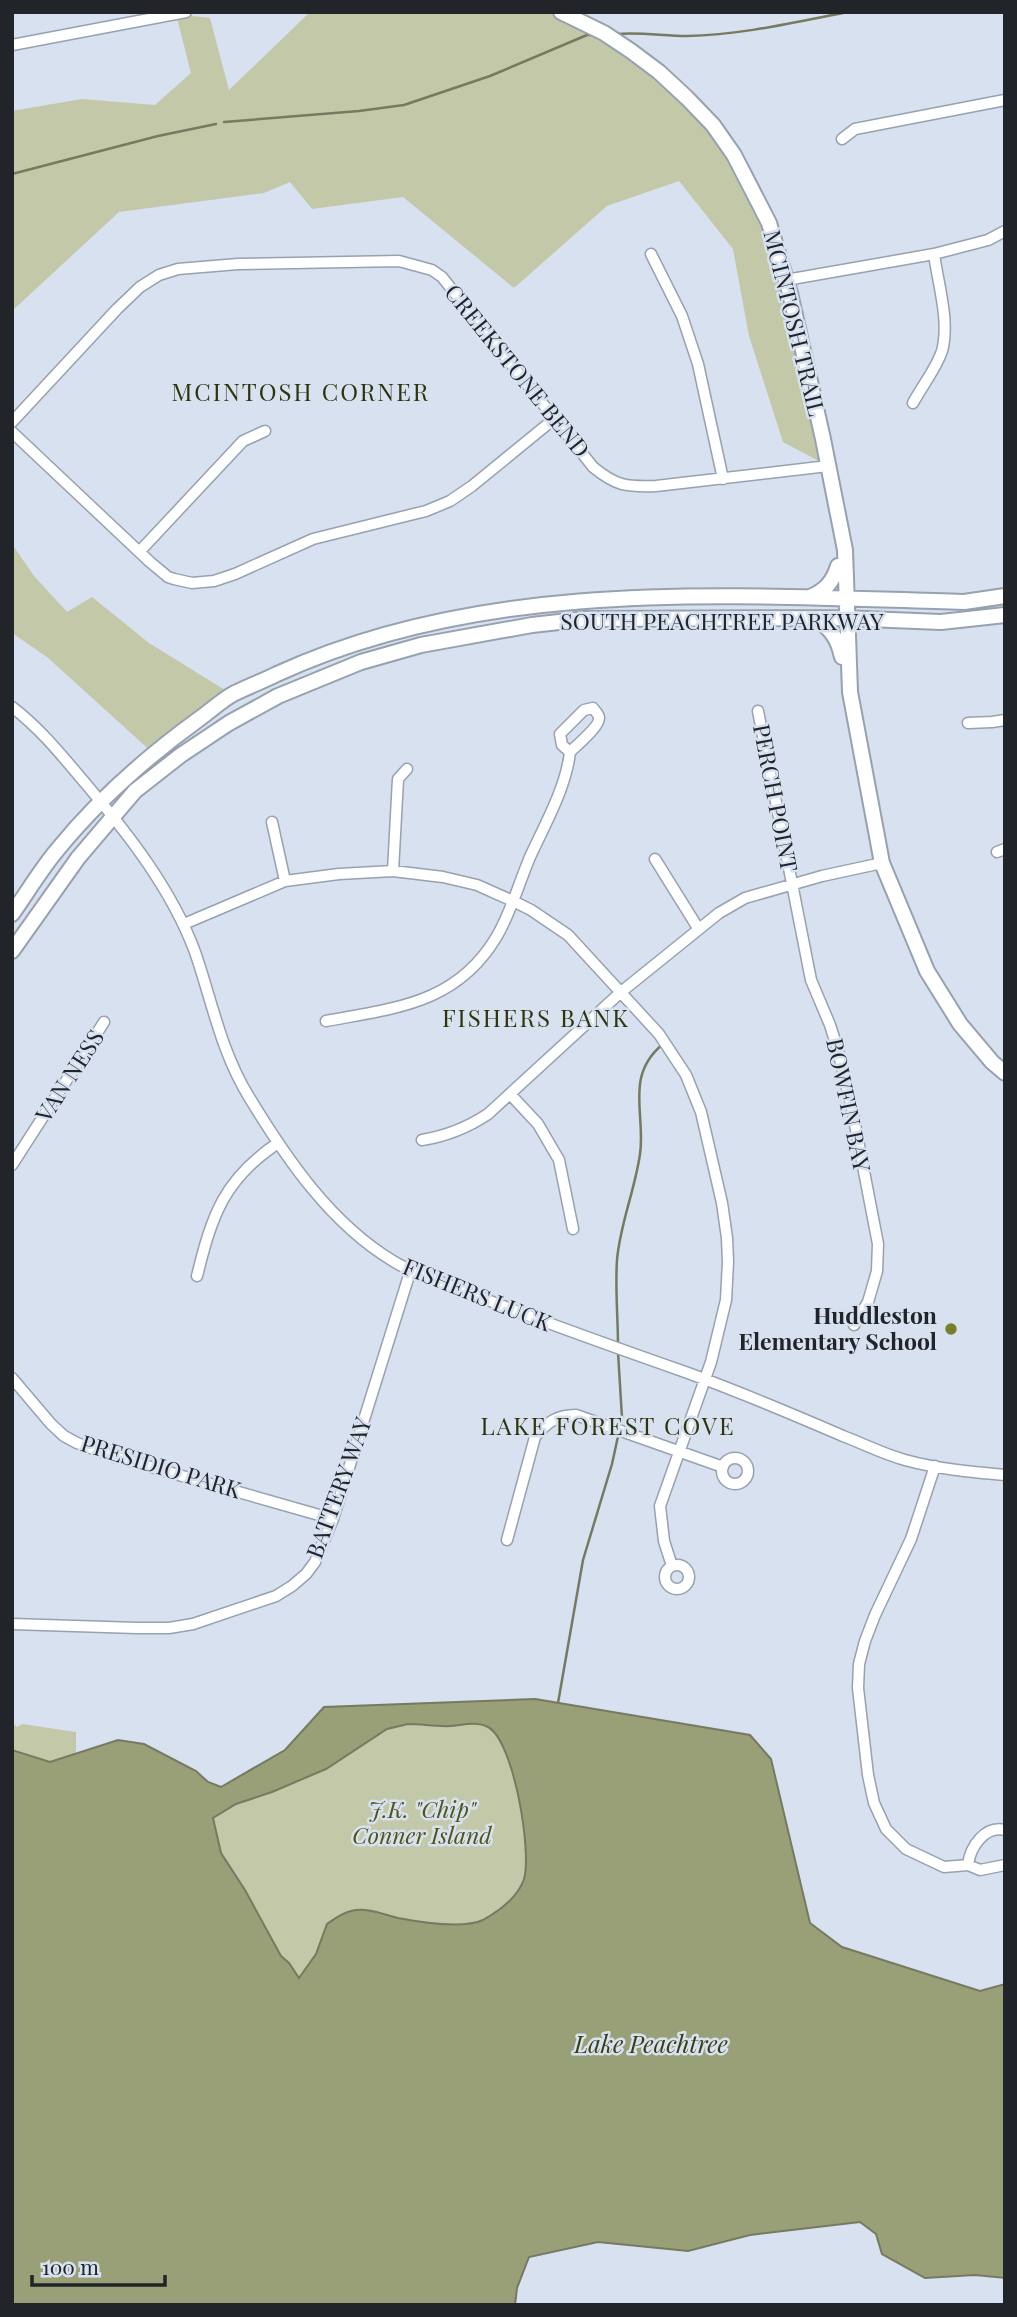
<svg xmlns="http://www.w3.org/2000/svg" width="1017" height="2317" font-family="'Playfair Display',serif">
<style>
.green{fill:#c3c8a9}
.water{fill:#999f77;stroke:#757a60;stroke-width:2;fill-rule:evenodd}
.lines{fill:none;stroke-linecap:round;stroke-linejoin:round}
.stream{stroke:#757a60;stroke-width:2.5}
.street-casing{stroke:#97a1af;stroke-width:13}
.secondary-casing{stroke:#97a1af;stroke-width:18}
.street{stroke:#fff;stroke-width:10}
.secondary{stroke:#fff;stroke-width:14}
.poi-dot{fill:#777f2b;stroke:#d7e1f0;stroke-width:2.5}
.labels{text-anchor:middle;stroke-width:5;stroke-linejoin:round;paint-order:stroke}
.street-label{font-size:23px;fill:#21252a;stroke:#d7e1f0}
.poi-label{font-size:23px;font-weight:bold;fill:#21252a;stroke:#d7e1f0;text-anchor:end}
.park-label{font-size:23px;font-style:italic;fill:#4f5513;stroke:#d7e1f0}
.neighbourhood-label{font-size:24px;letter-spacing:2px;fill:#30340c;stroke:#d7e1f0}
.water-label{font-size:24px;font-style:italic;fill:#393e0d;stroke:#d7e1f0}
</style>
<rect width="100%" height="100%" fill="#d7e1f0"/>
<path class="green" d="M 310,12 L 561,12 L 575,18 L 687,98 L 769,223 L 828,466 L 783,442 L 749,336 L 733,249 L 679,181 L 607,206 L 514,288 L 403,197 L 312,209 L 290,182 L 264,193 L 119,212 L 12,311 L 12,111 L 82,99 L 155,105 L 191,73 L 176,14 L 210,18 L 229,90 Z
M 12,544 L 34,576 L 67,612 L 92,597 L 149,643 L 233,695 L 154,754 L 47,657 L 12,633 Z
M 12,1722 L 17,1727 L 22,1724 L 76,1732 L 76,1768 L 12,1756 Z
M 408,1724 C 422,1724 437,1727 451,1726 C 463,1725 476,1721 488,1727 C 514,1742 532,1852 524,1879 C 518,1898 499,1911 483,1920 C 463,1929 419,1922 398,1918 C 382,1914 367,1907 351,1911 C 342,1913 334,1919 327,1924 L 316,1954 L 300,1978 L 289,1963 L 281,1956 L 245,1890 L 221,1853 L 213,1818 L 236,1804 L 272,1792 L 326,1769 L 387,1729 Z"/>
<path class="water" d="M 535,1699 L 750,1735 L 771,1759 L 810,1923 L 842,1947 L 980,1991 L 1005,1984 L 1005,2278 L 975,2275 L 925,2278 L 882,2254 L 876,2234 L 860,2222 L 750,2235 L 688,2251 L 598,2242 L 529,2257 L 517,2288 L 515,2305 L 12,2305 L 12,1750 L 50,1762 L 118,1740 L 144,1744 L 196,1771 L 208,1782 L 221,1787 L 285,1750 L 324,1707 ZM 408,1724 C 422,1724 437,1727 451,1726 C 463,1725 476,1721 488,1727 C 514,1741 532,1852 524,1879 C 518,1897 499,1911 483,1920 C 463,1929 419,1922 398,1918 C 382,1914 367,1907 351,1911 C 342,1913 334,1919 327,1924 L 316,1954 L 299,1978 L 289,1963 L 281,1956 L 245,1890 L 221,1853 L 213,1818 L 236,1804 L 272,1792 L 326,1769 L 387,1729 Z"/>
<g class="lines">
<path class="stream" d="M 617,34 C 641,32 664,36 687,36 C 741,35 796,22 848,12
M 224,122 L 359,111 L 404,105 L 490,76 L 587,35 L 592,35
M 12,174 L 158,136 L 216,124
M 618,1346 C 618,1317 615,1288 617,1260 C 620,1224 635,1190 640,1154 C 646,1115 624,1076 663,1044
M 558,1703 L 583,1560 L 612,1464 L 622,1418 L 618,1352"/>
<defs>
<path id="street" d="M 12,45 L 186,12
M 842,139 L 855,129 L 1005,100
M 651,254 L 682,316 L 698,364 L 723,479
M 786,280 L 934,254 L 988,240 L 1005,231
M 913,403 C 922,386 936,369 942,351 C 950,321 938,284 934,254
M 12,422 L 117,309 L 140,287 L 159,275 L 178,269 L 238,264 L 399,261 L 432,270 L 442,277 L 593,467 C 616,486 626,487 656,486 L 828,466
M 12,432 L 150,562 L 168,577 L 174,579 L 192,583 L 214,581 L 235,574 L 313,539 L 426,511 L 450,501 L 472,486 L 554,419
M 140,551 L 243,441 L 265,431
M 12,707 C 41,729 63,757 86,784 C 129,835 172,890 195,952 C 212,1001 221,1052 249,1097 C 286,1158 330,1223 393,1261 C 415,1275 443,1282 467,1292 C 540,1321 614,1347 688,1373 C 740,1392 792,1414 843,1436 C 864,1444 883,1454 905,1460 C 938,1469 971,1472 1005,1475
M 593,708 C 595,711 599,714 599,718 C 600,726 576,746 570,752 L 562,745 L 560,734 L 584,710 Z
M 758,711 L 811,980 L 830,1025 L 837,1047 L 851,1104 L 878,1244 L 877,1271 L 868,1302 L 854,1325
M 968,723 L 992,722 L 1005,720
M 272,822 L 285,881
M 997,852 L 1005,849
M 655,859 L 698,928
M 393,871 L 398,779 L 407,769
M 184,924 L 285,881 L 339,874 L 393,871 L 443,877 L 477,885 L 513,901 L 531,910 L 568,935 L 659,1034 L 686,1075 L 701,1112 L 722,1203 L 727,1238 L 728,1262 L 726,1300 L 711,1362 L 660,1506 L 664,1541 L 672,1566
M 326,1021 C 395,1008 457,1004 497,936 C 511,912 519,883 530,857 C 545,824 566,788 570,752
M 510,1094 L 538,1124 L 559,1160 L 573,1229
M 422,1140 C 447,1136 467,1128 488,1114 L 621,992 L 719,913 L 745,898 L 822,876 L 882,863
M 12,1165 L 104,1022
M 197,1276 C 212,1215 224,1179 278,1143
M 12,1378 L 51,1424 L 64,1436 L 77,1443 L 112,1456 L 333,1519
M722 1471a13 13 0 1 1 26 0a13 13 0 1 1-26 0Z
M 935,1466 L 911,1539 L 875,1615 L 865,1641 L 859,1664 L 858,1688 L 868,1775 L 874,1803 L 886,1829 L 906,1849 L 944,1867 L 968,1865 L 980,1870 L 1005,1865
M 507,1540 L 535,1437 C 547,1422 557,1415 576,1415 L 723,1467
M665 1577a12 12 0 1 1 24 0a12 12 0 1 1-24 0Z
M 12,1624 L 137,1628 L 169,1628 L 193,1624 L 276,1596 L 292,1586 L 306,1574 L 315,1562 L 333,1519 L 411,1269
M 968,1865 C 970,1847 985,1825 1005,1830"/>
<path id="secondary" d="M 561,12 L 604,33 L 631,51 L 659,72 L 687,98 L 713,125 L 734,155 L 769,223 L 790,293 L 823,439 L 845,550 L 850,692 L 882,863 L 927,971 L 960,1024 L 992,1062 L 1005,1073
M 810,597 C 825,591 833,582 838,566
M 815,619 C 831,628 838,639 842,657
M 12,914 C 27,893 41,869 58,849 C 98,800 148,756 199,719 C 210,711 221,701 233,694 C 247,687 263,681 277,674 C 490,576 736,596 964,602 L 1005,596
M 12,951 L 78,858 L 135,791 L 181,755 L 229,723 L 278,696 L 361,662 L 421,645 L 532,625 L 586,619 L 842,618 L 941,622 L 1005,615"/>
</defs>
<use href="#street" class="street-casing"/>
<use href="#secondary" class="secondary-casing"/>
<use href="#street" class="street"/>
<use href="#secondary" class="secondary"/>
</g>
<circle class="poi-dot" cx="951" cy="1329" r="7"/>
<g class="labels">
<g class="street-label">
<text transform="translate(794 323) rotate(76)" y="8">MCINTOSH TRAIL</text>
<text transform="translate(517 371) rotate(51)" y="8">CREEKSTONE BEND</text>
<text x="722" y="630">SOUTH PEACHTREE PARKWAY</text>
<text transform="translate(775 798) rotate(79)" y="8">PERCH POINT</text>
<text transform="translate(70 1076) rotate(-57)" y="8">VAN NESS</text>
<text transform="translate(848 1105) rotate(78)" y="8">BOWFIN BAY</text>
<text transform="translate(477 1295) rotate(22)" y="8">FISHERS LUCK</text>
<text transform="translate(161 1467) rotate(17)" y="8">PRESIDIO PARK</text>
<text transform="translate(339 1488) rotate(-70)" y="8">BATTERY WAY</text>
</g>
<g class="poi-label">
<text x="937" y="1324">Huddleston<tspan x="937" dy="26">Elementary School</tspan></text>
</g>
<g class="park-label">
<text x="422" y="1818">J.K. "Chip"<tspan x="422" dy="26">Conner Island</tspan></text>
</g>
<g class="neighbourhood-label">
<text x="301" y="401">MCINTOSH CORNER</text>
<text x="536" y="1027">FISHERS BANK</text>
<text x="608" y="1435">LAKE FOREST COVE</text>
</g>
<g class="water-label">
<text x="651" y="2053">Lake Peachtree</text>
</g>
</g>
<rect width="1017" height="2317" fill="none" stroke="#21252a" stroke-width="28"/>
<path d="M32 2275v10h133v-10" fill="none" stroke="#21252a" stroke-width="3.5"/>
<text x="42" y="2275" font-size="21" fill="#21252a" stroke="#d7e1f0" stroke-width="5" paint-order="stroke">100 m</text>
</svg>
